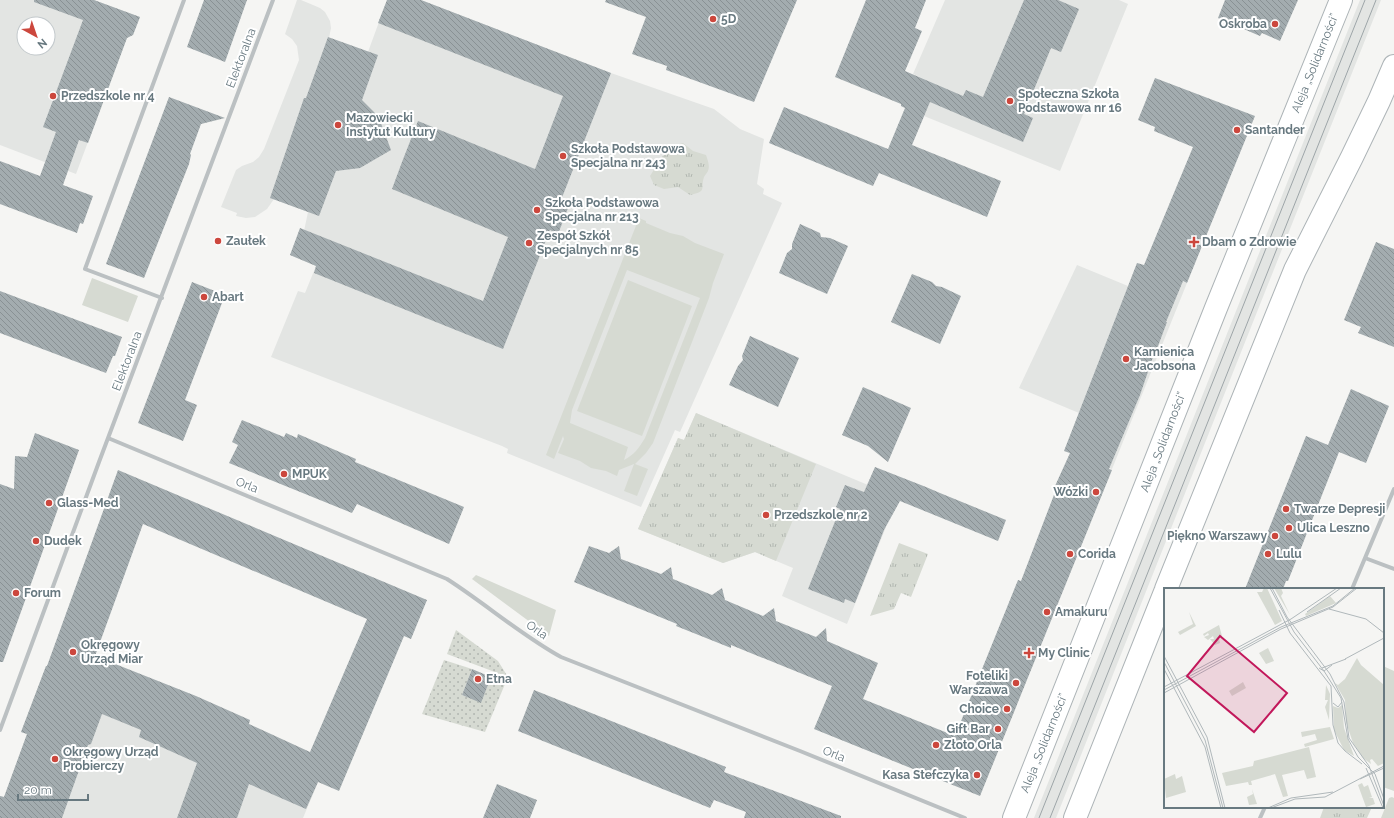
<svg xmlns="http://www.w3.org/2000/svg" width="1394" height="818" font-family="Raleway,sans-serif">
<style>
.built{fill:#e3e5e3;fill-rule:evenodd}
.grass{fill:#d6dad2;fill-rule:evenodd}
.park{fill:url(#park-tufts)}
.garden{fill:url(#garden-dots)}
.building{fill:url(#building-back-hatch);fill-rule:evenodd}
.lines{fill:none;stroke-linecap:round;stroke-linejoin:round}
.secondary-casing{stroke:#adb4b7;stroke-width:24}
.street{stroke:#bbc0c2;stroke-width:4}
.secondary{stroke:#fff;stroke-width:22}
.tram{stroke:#9da5a8;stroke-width:1}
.poi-dot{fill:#cc473d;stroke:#fff;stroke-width:1.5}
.labels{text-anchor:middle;stroke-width:4;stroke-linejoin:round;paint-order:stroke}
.poi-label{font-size:12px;font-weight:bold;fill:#687980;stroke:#fff;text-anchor:start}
.street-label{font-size:12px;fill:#687980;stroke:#fff}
.inset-road{fill:none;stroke:#b0b8bb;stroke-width:1}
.view{fill:#c2185b;fill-opacity:0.15;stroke:#c2185b;stroke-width:2}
.inset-edge{fill:none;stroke:#687980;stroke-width:2}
</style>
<defs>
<pattern id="park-tufts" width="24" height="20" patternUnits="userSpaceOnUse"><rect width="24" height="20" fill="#d6dad2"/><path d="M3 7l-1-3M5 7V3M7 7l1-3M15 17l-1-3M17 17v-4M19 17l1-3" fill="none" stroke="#b1b6b0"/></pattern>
<pattern id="garden-dots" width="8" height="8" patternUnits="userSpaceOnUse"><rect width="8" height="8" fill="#d6dad2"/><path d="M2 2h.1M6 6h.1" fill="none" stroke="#b1b6b0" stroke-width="1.8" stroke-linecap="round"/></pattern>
<pattern id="building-back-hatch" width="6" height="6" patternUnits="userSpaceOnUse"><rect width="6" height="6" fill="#a3acaf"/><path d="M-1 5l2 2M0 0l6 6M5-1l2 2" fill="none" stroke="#899194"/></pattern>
</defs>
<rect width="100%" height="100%" fill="#f5f5f3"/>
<path class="built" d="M 0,0 L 94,0 L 140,17 L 133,35 L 128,35 L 76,174 L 0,145 ZM 24,24 L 48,24 L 48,48 L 24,48 Z
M 297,0 L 301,0 L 313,5 L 320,8 L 325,12 L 330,21 L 331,28 L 329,38 L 368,52 L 387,0 L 421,0 L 611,73 L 714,109 L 740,129 L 764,139 L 757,184 L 764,189 L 763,194 L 782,203 L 680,432 L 675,430 L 641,507 L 507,453 L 508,449 L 502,446 L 271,357 L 298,291 L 305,293 L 316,266 L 290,255 L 300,230 L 304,231 L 308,212 L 274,199 L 267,209 L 255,217 L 246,218 L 236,216 L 237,213 L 221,207 L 236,170 L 242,166 L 253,162 L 259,157 L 264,149 L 299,60 L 297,46 L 292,39 L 285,34 Z
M 945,0 L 1119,0 L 1128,4 L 1060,171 L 924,116 L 937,85 L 913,74 Z
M 1360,0 L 1381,0 L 1056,818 L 1034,818 Z
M 1137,263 L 1187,283 L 1112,469 L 1064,451 L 1079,413 L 1019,388 L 1077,265 L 1128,286 Z
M 696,413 L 868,485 L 883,526 L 886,527 L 847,624 L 782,596 L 793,568 L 755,552 L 723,563 L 638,529 L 678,438 L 684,440 Z
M 46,666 L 109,691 L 319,780 L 303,818 L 0,818 L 0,796 L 4,797 L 27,734 L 21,732 Z"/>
<path class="grass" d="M 639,218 L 646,221 L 646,223 L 670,233 L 683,236 L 695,243 L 724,254 L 713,283 L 709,298 L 653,443 L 646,453 L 635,464 L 648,469 L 637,496 L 624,491 L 634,464 L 619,470 L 617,476 L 606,471 L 591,468 L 580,461 L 558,453 L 564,439 L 563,436 L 554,459 L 546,455 ZM 627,270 L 700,298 L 645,438 C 639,448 634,455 624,460 L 628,447 L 570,423 L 572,410 Z
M 92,278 L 138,296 L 128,322 L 82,305 Z
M 628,280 L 692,306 L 642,436 L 577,411 Z
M 476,575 L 556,610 L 549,636 L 472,579 Z
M 1383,666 L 1394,671 L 1394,791 L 1383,787 Z
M 1392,797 L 1394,798 L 1394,818 L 1381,818 L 1389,798 Z"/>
<path class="park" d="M 683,143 L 693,151 L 706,155 C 708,161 710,166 708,171 C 707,173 705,175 704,177 C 700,189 708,191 690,195 L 678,187 L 664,189 L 654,185 L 650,176 L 662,157 L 673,146 Z
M 696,413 L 816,464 L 776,561 L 755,552 L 723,563 L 638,529 L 678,438 L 684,440 Z
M 899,543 L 928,554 L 911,597 L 901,593 L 894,609 L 870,616 Z
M 1324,807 L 1372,807 L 1367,818 L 1320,818 Z"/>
<path class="garden" d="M 456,630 L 498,661 L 508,677 L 447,654 Z
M 444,660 L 472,669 L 462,695 L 481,702 L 491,677 L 505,684 L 485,732 L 422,714 Z"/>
<path class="building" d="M 34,0 L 94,0 L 140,17 L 133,35 L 127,38 L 88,143 L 79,140 L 63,185 L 93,196 L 83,224 L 80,223 L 77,233 L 0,204 L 0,161 L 40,176 L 56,132 L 43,127 L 83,20 L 34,2 Z
M 204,0 L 247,0 L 225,62 L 187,47 Z
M 387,0 L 421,0 L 611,73 L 561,200 L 570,203 L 558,234 L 550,230 L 503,349 L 314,273 L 316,266 L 290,255 L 300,228 L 483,301 L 508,237 L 392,189 L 402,162 L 418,121 L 535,169 L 563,96 L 378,23 Z
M 606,0 L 797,0 L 754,102 L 666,70 L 667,66 L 632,54 L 646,17 L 605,2 Z
M 866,0 L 926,0 L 915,28 L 922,31 L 905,71 L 963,96 L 966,90 L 983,97 L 1024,0 L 1058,0 L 1079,9 L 1061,52 L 1051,48 L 1024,114 L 1033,118 L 1023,142 L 930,102 L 912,145 L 1001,181 L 987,217 L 879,173 L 873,186 L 769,143 L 784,107 L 888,149 L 905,108 L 901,106 L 901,104 L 835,77 Z
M 1225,0 L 1298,0 L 1280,41 L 1262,33 L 1260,36 L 1218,18 Z
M 328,37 L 378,55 L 362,100 L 374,112 L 379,118 L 391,150 L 360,168 L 336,171 L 319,216 L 270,198 L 304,98 L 306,98 Z
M 1155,78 L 1255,116 L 1187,283 L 1183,281 L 1166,322 L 1167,322 L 1155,354 L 1154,354 L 1140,395 L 1109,469 L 1112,470 L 980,796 L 814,729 L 832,686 L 731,645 L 731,648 L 676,626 L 677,624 L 574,582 L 589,546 L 609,553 L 619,546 L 621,559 L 661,574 L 671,567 L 673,579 L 712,595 L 722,588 L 725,600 L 763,616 L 774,608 L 776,621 L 816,637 L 826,628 L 827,641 L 878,663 L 863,699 L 955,736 L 1018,580 L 1021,581 L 1057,487 L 1055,486 L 1070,453 L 1064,451 L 1137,263 L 1144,265 L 1193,147 L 1154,131 L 1155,127 L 1138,120 Z
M 169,97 L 225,118 L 201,124 L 190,154 L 191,155 L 189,164 L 144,278 L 106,264 Z
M 800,224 L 820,233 L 821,237 L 830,238 L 848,246 L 827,294 L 779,273 L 787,253 L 792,249 L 792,244 Z
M 1376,242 L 1394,249 L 1394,347 L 1358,333 L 1361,327 L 1344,320 Z
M 912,274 L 932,282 L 936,286 L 942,287 L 961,296 L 940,344 L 891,322 Z
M 192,282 L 225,295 L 185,400 L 197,405 L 183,441 L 138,423 Z
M 0,291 L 122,337 L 115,356 L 113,356 L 106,373 L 0,333 Z
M 750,336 L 799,358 L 778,407 L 729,385 L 738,366 L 743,360 L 742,356 Z
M 863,387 L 911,408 L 888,462 L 868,446 L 842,435 Z
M 1351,389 L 1389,406 L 1366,463 L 1339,452 L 1288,581 L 1286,581 L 1283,589 L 1245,589 L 1306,436 L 1328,445 Z
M 242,420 L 284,437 L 286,433 L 297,438 L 298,434 L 356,459 L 355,462 L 464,507 L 449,544 L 357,504 L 352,513 L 229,463 L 238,445 L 232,442 Z
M 35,433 L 79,450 L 3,662 L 0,662 L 0,484 L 14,489 L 15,456 L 27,457 Z
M 875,467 L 926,487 L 940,493 L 1006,520 L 998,541 L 900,501 L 884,530 L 855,603 L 845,599 L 844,603 L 808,589 L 840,509 L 836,507 L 845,485 L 864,492 Z
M 118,470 L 427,600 L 411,639 L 404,636 L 339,791 L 318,782 L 306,809 L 249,784 L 237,818 L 177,818 L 197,763 L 139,737 L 141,730 L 102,714 L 91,744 L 88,745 L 62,818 L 0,818 L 0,796 L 4,797 L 27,734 L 21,732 L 46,666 L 47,666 ZM 143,524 L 367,619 L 310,752 L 249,724 L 250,720 L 196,696 L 95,656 Z
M 472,669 L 491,677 L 481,703 L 462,695 Z
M 534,690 L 726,767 L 724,772 L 841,816 L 841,818 L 744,818 L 746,812 L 714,800 L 710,808 L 518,731 Z
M 497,784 L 537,800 L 530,818 L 483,818 Z"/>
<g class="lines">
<defs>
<path id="secondary" d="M 1166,589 L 1295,270 L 1352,157 L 1379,101 L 1394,66
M 1014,818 L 1216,308 L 1341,0
M 1075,818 L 1165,592"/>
</defs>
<use href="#secondary" class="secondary-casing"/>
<path class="street" d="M 162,298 L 85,269 L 184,0
M 108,438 L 447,579 C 486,604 521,635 561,657 L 800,751 L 965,818
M 1365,558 L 1394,569
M 1352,589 L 1394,489
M 0,730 L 99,462 L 273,0
M 1260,818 L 1265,807"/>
<use href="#secondary" class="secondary"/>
<path class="tram" d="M 1039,818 L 1365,0
M 1050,818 L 1376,0"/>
</g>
<g class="poi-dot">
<circle cx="713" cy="19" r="4"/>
<circle cx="1275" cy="24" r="4"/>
<circle cx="53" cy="96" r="4"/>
<circle cx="1010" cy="101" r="4"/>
<circle cx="338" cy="125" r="4"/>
<circle cx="1237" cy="130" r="4"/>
<circle cx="563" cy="156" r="4"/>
<circle cx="537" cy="210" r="4"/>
<circle cx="218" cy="241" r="4"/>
<path d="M1192 236h4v4h4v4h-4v4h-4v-4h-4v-4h4z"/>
<circle cx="529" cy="243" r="4"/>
<circle cx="204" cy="297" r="4"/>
<circle cx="1126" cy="359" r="4"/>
<circle cx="284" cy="474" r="4"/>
<circle cx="1096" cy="492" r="4"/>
<circle cx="49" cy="503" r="4"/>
<circle cx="1286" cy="509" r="4"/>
<circle cx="766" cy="515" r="4"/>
<circle cx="1289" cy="528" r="4"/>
<circle cx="1275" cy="536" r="4"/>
<circle cx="36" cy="541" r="4"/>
<circle cx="1070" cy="554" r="4"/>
<circle cx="1268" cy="554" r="4"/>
<circle cx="16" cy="593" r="4"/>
<circle cx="1047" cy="612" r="4"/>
<circle cx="73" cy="652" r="4"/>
<path d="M1027 647h4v4h4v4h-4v4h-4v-4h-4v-4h4z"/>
<circle cx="478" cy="679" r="4"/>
<circle cx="1016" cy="683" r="4"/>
<circle cx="1007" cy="709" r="4"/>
<circle cx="998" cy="729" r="4"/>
<circle cx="936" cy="745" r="4"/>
<circle cx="55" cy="759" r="4"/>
<circle cx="977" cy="775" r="4"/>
</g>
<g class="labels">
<g class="poi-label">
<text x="721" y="23">5D</text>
<text x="1267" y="28" text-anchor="end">Oskroba</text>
<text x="1018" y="98">Społeczna Szkoła<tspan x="1018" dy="14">Podstawowa nr 16</tspan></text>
<text x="61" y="100">Przedszkole nr 4</text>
<text x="346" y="122">Mazowiecki<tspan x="346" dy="14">Instytut Kultury</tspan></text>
<text x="1245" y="134">Santander</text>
<text x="571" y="153">Szkoła Podstawowa<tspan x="571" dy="14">Specjalna nr 243</tspan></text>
<text x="545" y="207">Szkoła Podstawowa<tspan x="545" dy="14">Specjalna nr 213</tspan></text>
<text x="537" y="240">Zespół Szkół<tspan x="537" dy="14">Specjalnych nr 85</tspan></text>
<text x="226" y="245">Zaułek</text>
<text x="1202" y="246">Dbam o Zdrowie</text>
<text x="212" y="301">Abart</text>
<text x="1134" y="356">Kamienica<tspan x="1134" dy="14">Jacobsona</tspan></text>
<text x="292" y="478">MPUK</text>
<text x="1088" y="496" text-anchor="end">Wózki</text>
<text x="57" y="507">Glass-Med</text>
<text x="1294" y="513">Twarze Depresji</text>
<text x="774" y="519">Przedszkole nr 2</text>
<text x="1297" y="532">Ulica Leszno</text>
<text x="1267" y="540" text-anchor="end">Piękno Warszawy</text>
<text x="44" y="545">Dudek</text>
<text x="1078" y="558">Corida</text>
<text x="1276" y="558">Lulu</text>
<text x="24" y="597">Forum</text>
<text x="1055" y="616">Amakuru</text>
<text x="81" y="649">Okręgowy<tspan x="81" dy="14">Urząd Miar</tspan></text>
<text x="1038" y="657">My Clinic</text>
<text x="1008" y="680" text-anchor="end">Foteliki<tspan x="1008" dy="14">Warszawa</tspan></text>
<text x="486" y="683">Etna</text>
<text x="999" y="713" text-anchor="end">Choice</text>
<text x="990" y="733" text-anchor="end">Gift Bar</text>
<text x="944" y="749">Złoto Orla</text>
<text x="63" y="756">Okręgowy Urząd<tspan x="63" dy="14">Probierczy</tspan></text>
<text x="969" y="779" text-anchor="end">Kasa Stefczyka</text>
</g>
<g class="street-label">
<text transform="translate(241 58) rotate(-69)" y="4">Elektoralna</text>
<text transform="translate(1315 63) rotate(-68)" y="4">Aleja „Solidarności”</text>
<text transform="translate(127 361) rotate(-69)" y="4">Elektoralna</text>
<text transform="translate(1163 442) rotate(-69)" y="4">Aleja „Solidarności”</text>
<text transform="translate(247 485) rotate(22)" y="4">Orla</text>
<text transform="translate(537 630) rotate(35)" y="4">Orla</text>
<text transform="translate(1044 743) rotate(-68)" y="4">Aleja „Solidarności”</text>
<text transform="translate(834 754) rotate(22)" y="4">Orla</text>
</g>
</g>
<g transform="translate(1164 588)">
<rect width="220" height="220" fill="#f5f5f3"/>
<path d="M 25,24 L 32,38 L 16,47 L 14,44 L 29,36 ZM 55,37 L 58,48 L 55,50 L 56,55 L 51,57 L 46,51 L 50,51 L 49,48 L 44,52 L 40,49 L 45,47 L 44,45 L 40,48 L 39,46 ZM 79,94 L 82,100 L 68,108 L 65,103 ZM 162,97 L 166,106 L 165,132 L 161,119 L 164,112 L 161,112 ZM 178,117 L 180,140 L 190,168 L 180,162 L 170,142 L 169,118 L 174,120 ZM 198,195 L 200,199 L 204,197 L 208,209 L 205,210 L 209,210 L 211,216 L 202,219 L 194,197 ZM 88,201 L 93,216 L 85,217 L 83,209 L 89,206 Z" fill="#d6dad2"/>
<path d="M 100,0 L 103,0 L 118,33 L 111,37 L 93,4 L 98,4 ZM 110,0 L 117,0 L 119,5 L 117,8 L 126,27 ZM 166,8 L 172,15 L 142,28 L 141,26 ZM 104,60 L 110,73 L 102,76 L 95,65 ZM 193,70 L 197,77 L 220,97 L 220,175 L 214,178 L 208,171 L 206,172 L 207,176 L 199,170 L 189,155 L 182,134 L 181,112 L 171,95 L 174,97 L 181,91 ZM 166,139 L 170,151 L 141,159 L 140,156 L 153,152 L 151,146 L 138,149 L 137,144 ZM 145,159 L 152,189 L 143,191 L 140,182 L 118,187 L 124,208 L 119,209 L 111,186 L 87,193 L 88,197 L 85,197 L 84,194 L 62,198 L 58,185 L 89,178 L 90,173 ZM 11,186 L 12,191 L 18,188 L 22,204 L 2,210 L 0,191 Z" fill="#d6dad2"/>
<path class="inset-road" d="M 106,0 L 130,44 L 160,83 L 177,110 L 184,151 L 194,169 L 211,186 L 220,211M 108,0 L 123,29 L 166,86 L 180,114 L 185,150 L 205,178 L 220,218M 165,21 L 202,31 L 220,45M 115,22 L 126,45 L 167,98 L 169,137 L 174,155 L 181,163 L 198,176M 143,24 L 177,0M 0,68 L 43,149 L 61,220M 181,71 L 220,50M 0,74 L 41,152 L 59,220M 155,80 L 160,83 L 168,77M 158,80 L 182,71M 0,81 L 41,159 L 57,220M 0,99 L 127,31 L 173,0M 0,102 L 117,39 L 169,18 L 191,0M 0,105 L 117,41 L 169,19 L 193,0M 169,115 L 174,119 L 178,114M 202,180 L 219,220M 196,191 L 220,180M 104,220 L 127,210 L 169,204M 107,220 L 131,211 L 161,209 L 220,178"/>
<path class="view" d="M 56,48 L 123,105 L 90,144 L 23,88 Z"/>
<rect width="220" height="220" class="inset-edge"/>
</g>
<g transform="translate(36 36) rotate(140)"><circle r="19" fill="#ffffff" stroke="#c3c9cc"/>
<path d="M0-3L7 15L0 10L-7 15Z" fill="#cc473d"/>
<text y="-6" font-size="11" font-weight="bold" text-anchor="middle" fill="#687980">N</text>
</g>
<path d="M18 794v6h70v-6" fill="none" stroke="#687980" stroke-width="2"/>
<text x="24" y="794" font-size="12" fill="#687980" stroke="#ffffff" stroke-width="3" paint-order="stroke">20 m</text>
</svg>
